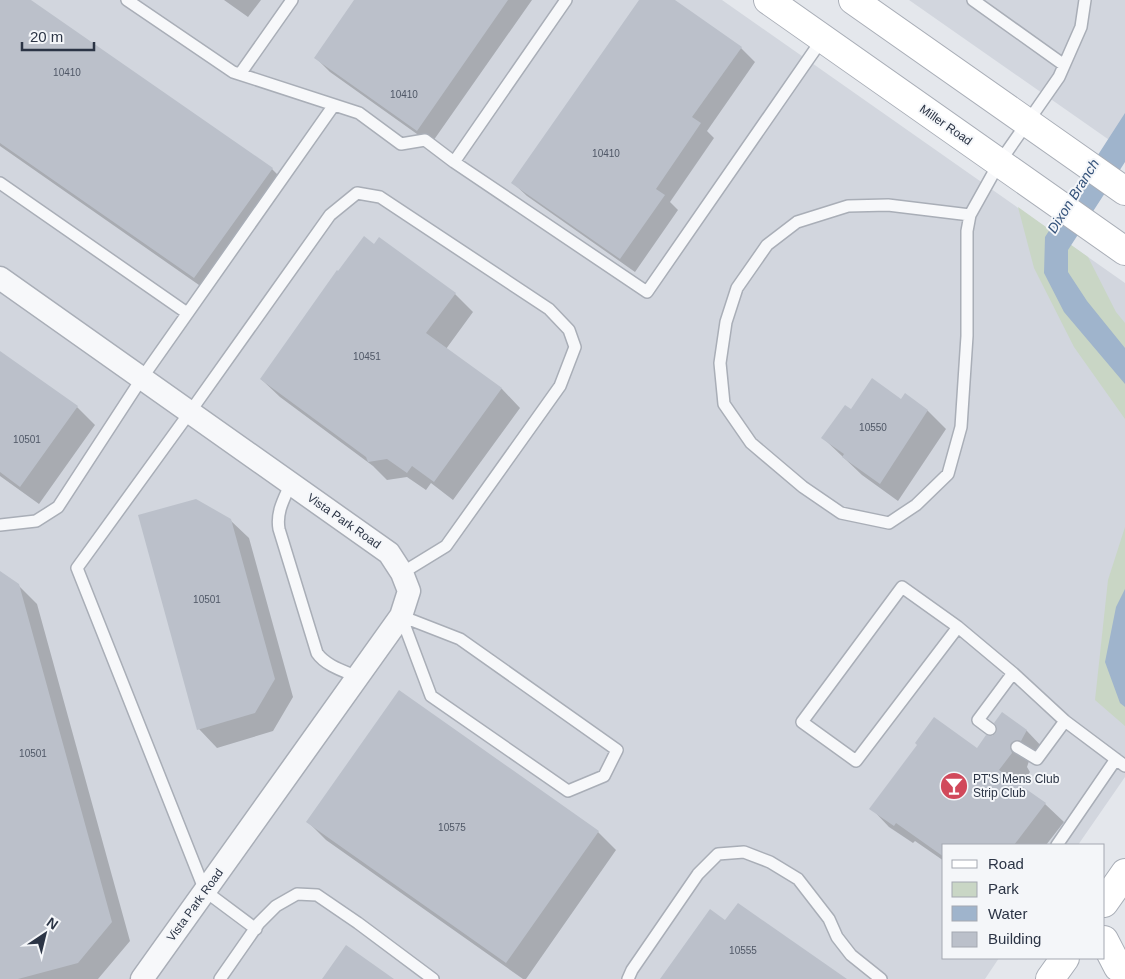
<svg xmlns="http://www.w3.org/2000/svg" width="1125" height="979" font-family="Helvetica,sans-serif">
<style>
.built{fill:#d2d6de}
.green{fill:#c9d6c5}
.water{fill:#9fb4cc}
.shadow{fill:#0003}
.building{fill:#bbc0ca}
.lines{fill:none;stroke-linecap:round;stroke-linejoin:round}
.service-casing{stroke:#a9aeb7;stroke-width:14}
.minor-casing{stroke:#a9aeb7;stroke-width:25}
.secondary-casing{stroke:#a9aeb7;stroke-width:30}
.service{stroke:#f7f8fa;stroke-width:11}
.minor{stroke:#f7f8fa;stroke-width:22}
.secondary{stroke:#fff;stroke-width:28}
.labels{text-anchor:middle;stroke-width:4;stroke-linejoin:round;paint-order:stroke}
.number-label{font-size:10px;fill:#4f5766}
.street-label{font-size:12px;fill:#2b3445;stroke:#f4f6f9}
.poi-label{font-size:12px;fill:#2b3445;stroke:#f4f6f9;text-anchor:start}
.water-label{font-size:14px;font-style:italic;fill:#34527a;stroke:#f4f6f9}
</style>
<rect width="100%" height="100%" fill="#e4e7ec"/>
<path class="built" d="M 0,0 L 722,0 L 1125,283 L 1125,777 L 1078,845 L 944,845 L 944,958 L 999,958 L 985,979 L 0,979 Z
M 909,0 L 1125,0 L 1125,151 Z"/>
<path class="green" d="M 1018,207 L 1088,257 L 1116,312 L 1125,323 L 1125,419 L 1074,347 L 1034,268 Z
M 1125,527 L 1125,726 L 1095,700 L 1108,580 Z"/>
<path class="water" d="M 1125,113 L 1125,162 L 1068,250 L 1068,272 L 1087,301 L 1125,348 L 1125,384 L 1064,312 L 1044,273 L 1045,237 Z
M 1125,589 L 1125,707 L 1120,703 L 1105,662 L 1116,607 Z"/>
<path class="shadow" d="M 0,0 L 29,0 L 272,169 L 286,183 L 209,292 L 0,146 Z
M 224,0 L 261,0 L 248,17 Z
M 355,0 L 532,0 L 431,144 L 330,72 L 316,58 Z
M 641,0 L 673,0 L 741,48 L 755,62 L 707,131 L 714,138 L 670,202 L 678,210 L 635,272 L 527,196 L 513,183 Z
M 375,246 L 455,294 L 473,312 L 446,349 L 502,389 L 520,408 L 453,500 L 431,483 L 426,490 L 407,477 L 387,480 L 373,466 L 280,397 L 261,379 Z
M 0,353 L 77,407 L 95,425 L 39,504 L 0,476 Z
M 905,395 L 928,411 L 946,429 L 898,501 L 862,475 L 823,438 L 851,410 L 901,400 Z
M 230,520 L 249,538 L 293,697 L 273,731 L 217,748 L 199,729 Z
M 0,572 L 18,585 L 37,604 L 130,941 L 98,979 L 0,979 Z
M 1002,714 L 1027,731 L 1045,750 L 1029,761 L 1027,767 L 1030,772 L 1020,786 L 1045,804 L 1064,822 L 1046,845 L 944,845 L 944,861 L 915,841 L 913,843 L 889,827 L 871,808 L 977,749 L 997,734 Z
M 308,822 L 598,832 L 616,850 L 526,979 L 523,979 L 326,840 Z"/>
<path class="building" d="M 0,0 L 31,0 L 273,168 L 194,278 L 0,143 Z
M 354,0 L 508,0 L 417,131 L 314,58 Z
M 639,0 L 675,0 L 742,47 L 692,117 L 701,123 L 656,189 L 665,195 L 620,259 L 511,183 Z
M 364,236 L 374,244 L 379,237 L 456,293 L 426,333 L 502,388 L 434,482 L 412,466 L 407,473 L 387,459 L 368,462 L 366,457 L 260,379 L 337,270 L 338,271 Z
M 0,351 L 78,406 L 20,487 L 0,472 Z
M 872,378 L 901,399 L 905,393 L 928,410 L 880,484 L 842,457 L 844,454 L 821,438 L 845,405 L 851,409 Z
M 196,499 L 231,519 L 275,679 L 255,713 L 197,730 L 138,515 Z
M 0,571 L 19,584 L 112,922 L 78,963 L 18,979 L 0,979 Z
M 399,690 L 599,831 L 506,963 L 306,822 Z
M 1002,712 L 1027,730 L 1021,741 L 1017,740 L 1011,743 L 1010,747 L 1012,753 L 999,770 L 1046,803 L 1014,845 L 944,845 L 944,857 L 896,823 L 894,826 L 869,809 L 917,745 L 915,743 L 934,717 L 977,748 L 986,735 L 992,736 L 996,733 L 997,727 L 994,723 Z
M 738,903 L 847,979 L 660,979 L 710,909 L 725,920 Z
M 346,945 L 394,979 L 322,979 Z"/>
<g class="lines">
<defs>
<path id="service" d="M 127,0 L 233,72 L 359,113 L 401,144 L 425,140 L 454,162 L 647,292 L 823,38
M 973,0 L 1064,65
M 240,74 L 292,0
M 454,162 L 566,0
M 0,183 L 187,313
M 970,215 L 888,205 L 848,206 L 797,222 L 767,245 L 737,288 L 726,322 L 720,363 L 724,404 L 751,443 L 803,487 L 841,513 L 889,523 L 916,505 L 948,474 L 961,427 L 967,336 L 967,231 L 970,215 L 999,163 L 1059,77 L 1081,27 L 1085,0
M 291,483 C 284,499 276,512 279,529 L 317,653 C 326,666 344,671 358,677
M 0,525 L 36,521 L 58,507 L 142,378 L 334,105
M 401,616 L 460,639 L 617,750 L 604,776 L 568,791 L 431,696 Z
M 958,627 L 856,761 L 802,722 L 902,587 L 958,627 L 1013,673 L 1065,721 L 1125,766
M 990,729 L 978,720 L 1013,673
M 1017,747 L 1037,759 L 1065,721
M 1057,845 L 1116,759
M 256,929 L 205,891 L 77,568 L 190,412 L 330,215 L 357,193 L 380,197 L 549,309 L 569,330 L 575,347 L 560,386 L 446,546 L 402,573
M 220,979 L 259,923 L 276,906 L 297,894 L 317,895 L 358,923 L 433,979
M 628,979 L 632,970 L 698,874 L 718,854 L 744,852 L 770,862 L 798,879 L 829,919 L 837,937 L 851,955 L 881,979"/>
<path id="minor" d="M 0,278 L 389,553 L 402,573 L 409,591 L 401,616 L 142,979"/>
<path id="secondary" d="M 768,0 L 1125,251
M 853,0 L 1125,191
M 1104,903 L 1125,873
M 1104,940 L 1118,967
M 1050,979 L 1065,958"/>
</defs>
<use href="#service" class="service-casing"/>
<use href="#minor" class="minor-casing"/>
<use href="#secondary" class="secondary-casing"/>
<use href="#service" class="service"/>
<use href="#minor" class="minor"/>
<use href="#secondary" class="secondary"/>
</g>
<defs>
<symbol id="bar-disc" viewBox="-11 -11 22 22"><circle r="9.5" fill="#d1495b" stroke="#f4f6f9"/><path d="M-6-5H6L.8 .8V4.5H3.5V6h-7V4.5H-.8V.8Z" fill="#fff"/></symbol>
</defs>
<g fill-rule="evenodd">
<use href="#bar-disc" x="938" y="770" width="32" height="32"/>
</g>
<g class="labels">
<g class="number-label">
<text x="67" y="76">10410</text>
<text x="404" y="98">10410</text>
<text x="606" y="157">10410</text>
<text x="367" y="360">10451</text>
<text x="873" y="431">10550</text>
<text x="27" y="443">10501</text>
<text x="207" y="603">10501</text>
<text x="33" y="757">10501</text>
<text x="452" y="831">10575</text>
<text x="743" y="954">10555</text>
</g>
<g class="street-label">
<text transform="translate(946 125) rotate(35)" y="4">Miller Road</text>
<text transform="translate(344 521) rotate(35)" y="4">Vista Park Road</text>
<text transform="translate(195 905) rotate(-54)" y="4">Vista Park Road</text>
</g>
<g class="poi-label">
<text x="973" y="783">PT'S Mens Club<tspan x="973" dy="14">Strip Club</tspan></text>
</g>
<g class="water-label">
<text transform="translate(1073 196) rotate(-58)" y="5">Dixon Branch</text>
</g>
</g>
<rect x="942" y="844" width="162" height="115" fill="#f4f6f9" stroke="#a4a8b1"/>
<rect x="952" y="860" width="25" height="8" fill="#ffffff" stroke="#a4a8b1"/>
<text x="988" y="869" font-size="15" fill="#2b3445">Road</text>
<rect x="952" y="882" width="25" height="15" fill="#c9d6c5" stroke="#a4a8b1"/>
<text x="988" y="894" font-size="15" fill="#2b3445">Park</text>
<rect x="952" y="906" width="25" height="15" fill="#9fb4cc" stroke="#a4a8b1"/>
<text x="988" y="919" font-size="15" fill="#2b3445">Water</text>
<rect x="952" y="932" width="25" height="15" fill="#bbc0ca" stroke="#a4a8b1"/>
<text x="988" y="944" font-size="15" fill="#2b3445">Building</text>
<g transform="translate(45 934) rotate(35)" stroke="#f4f6f9" stroke-width="4" paint-order="stroke">
<path d="M0-4L9 19L0 12L-9 19Z" fill="#2b3445"/>
<text y="-8" font-size="14" font-weight="bold" text-anchor="middle" fill="#2b3445">N</text>
</g>
<path d="M22 42v8h72v-8" fill="none" stroke="#2b3445" stroke-width="2.5"/>
<text x="30" y="42" font-size="15" fill="#2b3445" stroke="#f4f6f9" stroke-width="4" paint-order="stroke">20 m</text>
</svg>
